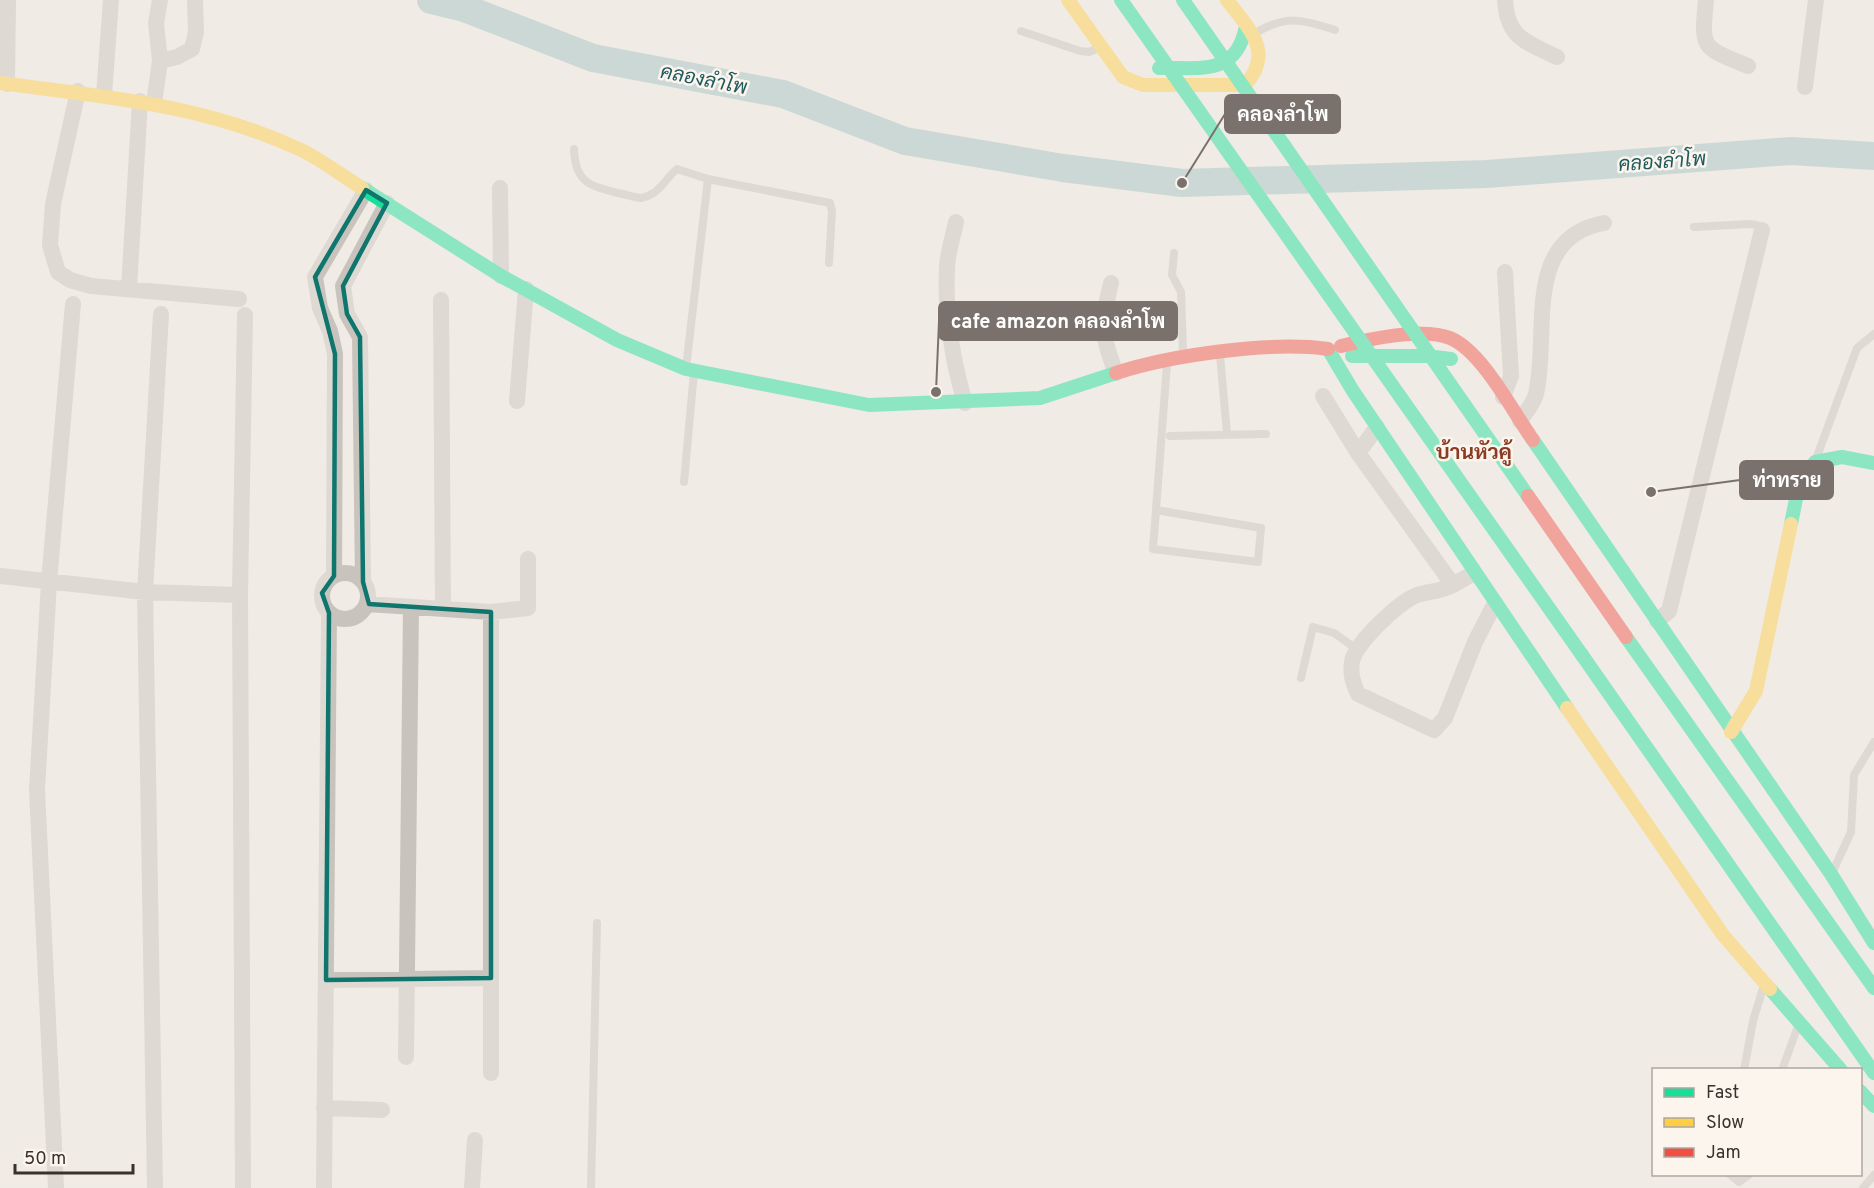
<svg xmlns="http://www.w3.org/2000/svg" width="1874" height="1188" font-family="Overpass,Sarabun,sans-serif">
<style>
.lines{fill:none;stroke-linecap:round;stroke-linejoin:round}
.river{stroke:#a1c2c1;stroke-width:28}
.lane{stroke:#c9c3be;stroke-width:8}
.street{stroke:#c9c3be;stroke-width:16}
.fast{stroke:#16e098;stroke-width:14}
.slow{stroke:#ffcf43;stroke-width:14}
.jam{stroke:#f24e42;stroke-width:14}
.fast-bridge{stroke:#16e098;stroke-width:14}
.jam-bridge{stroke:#f24e42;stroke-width:14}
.marked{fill:none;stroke:#0f766e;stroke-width:4.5;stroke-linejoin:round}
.labels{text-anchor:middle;stroke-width:5;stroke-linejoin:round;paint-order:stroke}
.water-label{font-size:20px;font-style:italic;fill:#1f5a5e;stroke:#fbf5ee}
.quarter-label{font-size:21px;font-weight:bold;fill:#8c3b22;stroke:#fbf5ee}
.leader{fill:none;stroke:#7a716c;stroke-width:2}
.callout-dot{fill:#7a716c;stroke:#fbf5ee;stroke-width:2}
.callout{fill:#7a716c;stroke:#7a716c;stroke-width:2}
.callout-label{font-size:20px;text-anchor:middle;font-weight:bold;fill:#fff}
</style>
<rect width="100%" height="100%" fill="#f0ebe5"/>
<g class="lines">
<path class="river" d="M 431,0 L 464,8 L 593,58 L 783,94 L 905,141 L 1063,168 L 1182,183 L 1487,174 L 1791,151 L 1874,156"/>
<path class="lane" d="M 1021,31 L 1080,51 L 1089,52 L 1098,48
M 1255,33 C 1286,15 1302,19 1335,30
M 574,149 C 575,182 589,186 618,193 C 625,194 635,198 641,198 C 659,195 665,179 677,169 L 708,179
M 1694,227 L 1750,224 L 1757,225 L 1762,230
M 1174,253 L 1172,275 L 1181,292 L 1183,354
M 1220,355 L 1227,434
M 686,368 L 708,179 L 830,203 L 832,211 L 829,263
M 1170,436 L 1266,434
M 1816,459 L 1857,348 L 1874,334
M 684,482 L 694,372
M 1156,510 L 1261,528 L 1258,562 L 1153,549 L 1167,364
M 1301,678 L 1313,627 L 1334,633 L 1358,650
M 1833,871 L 1851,832 L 1854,775 L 1874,742
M 1744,1070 L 1753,1021 L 1763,988
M 1782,1070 L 1798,1026
M 1729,1174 L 1739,1182 L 1750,1174
M 591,1188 L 597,923
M 1863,1188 L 1874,1175"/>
<path class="street" d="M 1505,0 C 1507,38 1526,42 1557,57
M 1706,0 C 1701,50 1702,47 1748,66
M 160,61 L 177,57 L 192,49 L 196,32 L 195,0
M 7,84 L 8,0
M 1805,87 L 1816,0
M 78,91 L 53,204 L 50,245 L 58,272 L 70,280 L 91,286 L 239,299
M 104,95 L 111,0
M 154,103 L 160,61 L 156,23 L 160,0
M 500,188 L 501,276
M 956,222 C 953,237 947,254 947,269 C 945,313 953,362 965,403
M 1111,283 C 1101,325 1100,332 1116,373
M 129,289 L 140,101
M 441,300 L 443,609
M 1323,396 L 1358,453
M 1503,397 L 1511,376 L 1505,272
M 517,401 L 526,289
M 1520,421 C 1525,413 1534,403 1536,394 C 1550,335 1521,238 1604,223
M 1377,427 L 1358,453 L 1453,585 L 1474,573
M322 596a23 23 0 1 1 46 0a23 23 0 1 1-46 0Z
M 0,576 L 145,592 L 240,595 L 245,315
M 334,576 L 335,354 L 330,331 L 320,308 L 315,277 L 366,190
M 363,582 L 360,337 L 347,314 L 343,286 L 387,203
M 1453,585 C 1440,592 1429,591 1417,595 C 1400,601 1354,644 1352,662 C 1350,674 1353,683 1358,694 L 1434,730 L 1445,718 L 1475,642 L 1495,603
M 240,595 L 243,1188
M 367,604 L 491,612 L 528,608 L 528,559
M 491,612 L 491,1073
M 1657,621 L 1669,611 L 1762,230
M 326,980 L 491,978
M 406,1057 L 411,607
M 324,1108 L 382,1110
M 56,1188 L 37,790 L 49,582 L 73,304
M 155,1188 L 145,592 L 161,314
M 324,1188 L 329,613
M 472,1188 L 475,1140"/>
<path class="fast" d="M 1159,68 C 1201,67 1236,77 1246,26
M 362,188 L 501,276 L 617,340 L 686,369 L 869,405 L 1040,398 L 1116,373
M 1328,349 L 1353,391 L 1567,708
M 1352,356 L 1427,356 L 1451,359
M 1533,440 L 1831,874 L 1874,943
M 1791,524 L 1799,484 L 1815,462 L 1842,457 L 1874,463
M 1626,637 L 1874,988
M 1582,655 L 1874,1073
M 1770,989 L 1841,1070
M 1860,1091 L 1874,1106"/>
<path class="slow" d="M 1068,0 L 1123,77 L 1143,85 L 1245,85 C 1275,52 1249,29 1227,0
M 0,83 C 105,97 202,104 299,149 C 321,159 342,176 362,188
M 1567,708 L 1723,935 L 1770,989
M 1731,732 L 1756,691 L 1791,524"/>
<path class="jam" d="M 1341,346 C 1369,339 1422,327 1450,338 C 1482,351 1513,412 1533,440
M 1116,373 C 1171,355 1271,341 1328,349"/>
<path class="fast-bridge" d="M 1121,0 L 1582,655
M 1183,0 L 1528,496"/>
<path class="jam-bridge" d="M 1528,496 L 1626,637"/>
</g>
<path d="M0 0H1874V1188H0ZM 366,190 L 387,203 L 343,286 L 347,314 L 360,337 L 363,582 L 369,604 L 491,612 L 491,978 L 326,980 L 329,613 L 322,593 L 334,576 L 335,354 L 315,277 Z" fill="#f0ebe5" fill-opacity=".55" fill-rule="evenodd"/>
<path class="marked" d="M 366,190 L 387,203 L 343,286 L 347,314 L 360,337 L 363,582 L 369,604 L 491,612 L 491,978 L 326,980 L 329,613 L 322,593 L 334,576 L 335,354 L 315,277 Z"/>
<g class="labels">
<g class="water-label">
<text transform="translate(704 79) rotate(11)" y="7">คลองลำโพ</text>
<text transform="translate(1662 161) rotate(-4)" y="7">คลองลำโพ</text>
</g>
<g class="quarter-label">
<text x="1474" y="459">บ้านหัวคู้</text>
</g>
</g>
<path class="leader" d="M1182 183L1225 114M936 392L939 321M1651 492L1740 480"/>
<g class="callout-dot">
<circle cx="1182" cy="183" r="6"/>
<circle cx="936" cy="392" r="6"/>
<circle cx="1651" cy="492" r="6"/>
</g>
<g class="callout">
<rect x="1225" y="95" width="115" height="38" rx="6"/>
<rect x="939" y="302" width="238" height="38" rx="6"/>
<rect x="1740" y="461" width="93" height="38" rx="6"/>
</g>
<g class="callout-label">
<text x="1283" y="121">คลองลำโพ</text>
<text x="1058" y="328">cafe amazon คลองลำโพ</text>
<text x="1787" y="487">ท่าทราย</text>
</g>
<rect x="1652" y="1068" width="210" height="108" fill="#fbf5ee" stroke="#aea6a0" stroke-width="1.5"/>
<rect x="1664" y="1088" width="30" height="9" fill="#16e098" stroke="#aea6a0" stroke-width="1.5"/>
<text x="1706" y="1098" font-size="18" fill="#3b302b">Fast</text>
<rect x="1664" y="1118" width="30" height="9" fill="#ffcf43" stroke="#aea6a0" stroke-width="1.5"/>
<text x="1706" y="1128" font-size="18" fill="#3b302b">Slow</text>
<rect x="1664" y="1148" width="30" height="9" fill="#f24e42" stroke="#aea6a0" stroke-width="1.5"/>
<text x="1706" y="1158" font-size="18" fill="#3b302b">Jam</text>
<path d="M15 1164v9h118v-9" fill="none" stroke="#3b302b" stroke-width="3"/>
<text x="24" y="1164" font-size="18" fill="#3b302b" stroke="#fbf5ee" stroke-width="4.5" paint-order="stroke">50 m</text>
</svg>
